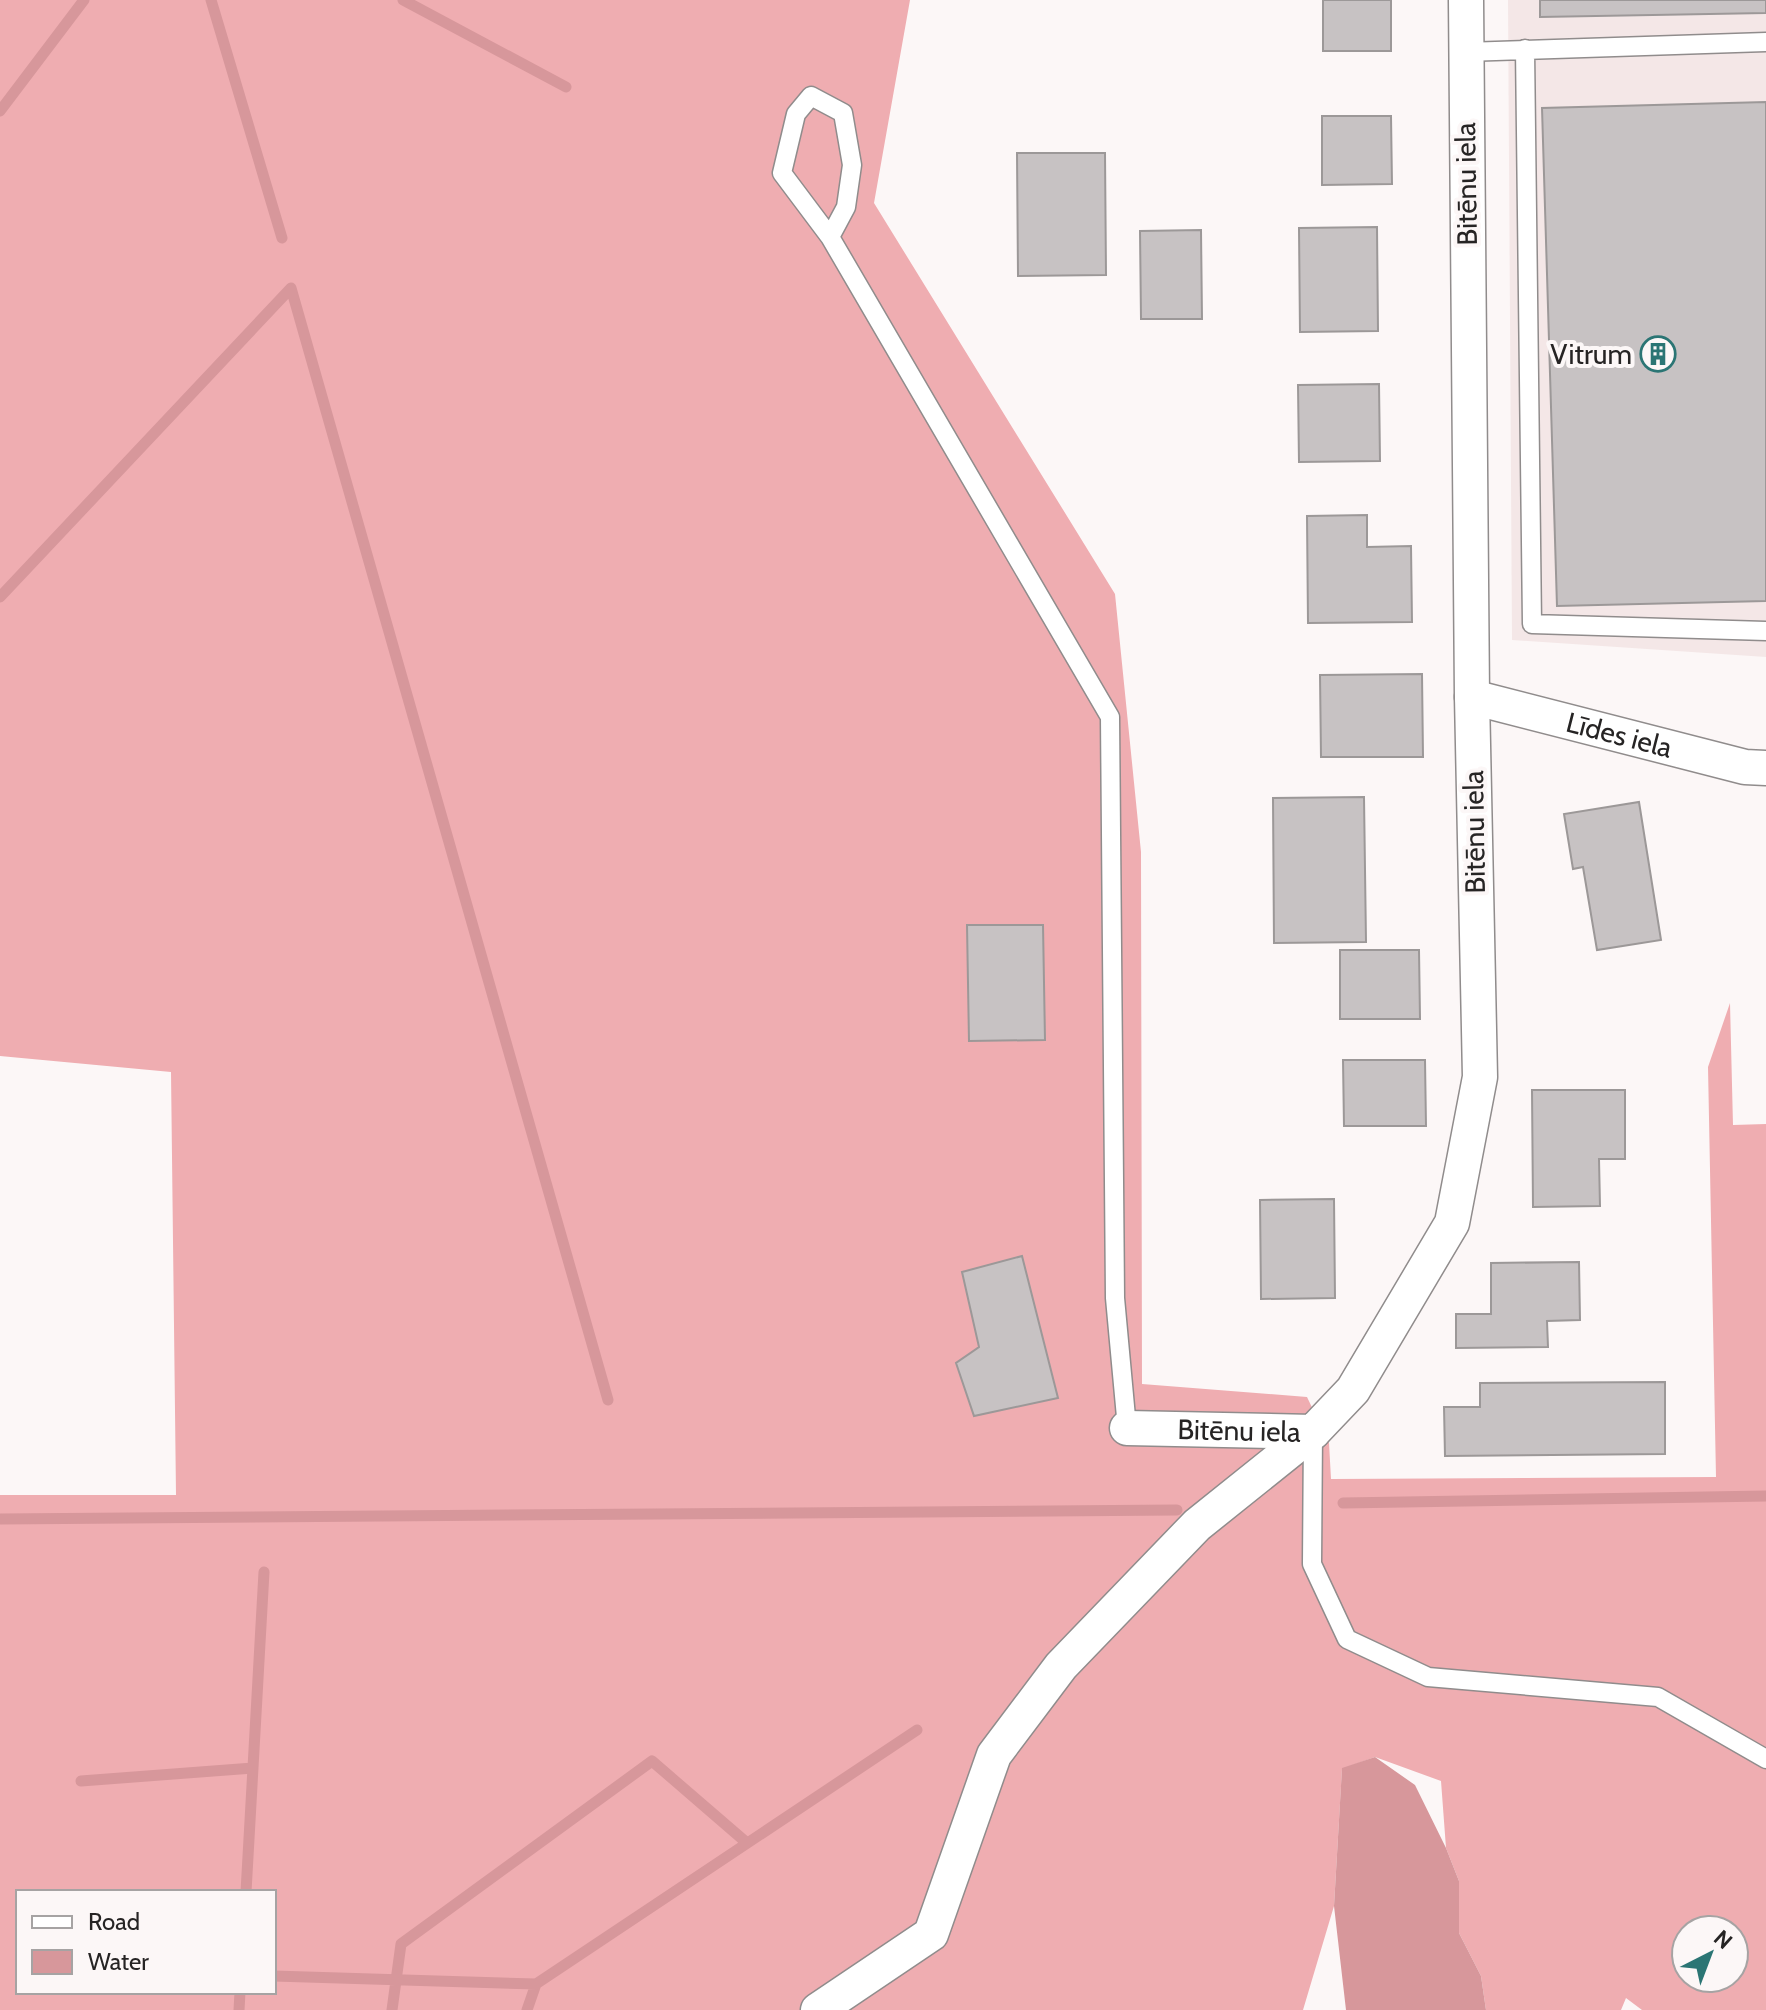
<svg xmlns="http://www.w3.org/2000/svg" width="1766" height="2010" font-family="Cabin,sans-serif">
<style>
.built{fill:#f4e7e7}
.forest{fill:#efadb1;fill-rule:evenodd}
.water{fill:#d7979b}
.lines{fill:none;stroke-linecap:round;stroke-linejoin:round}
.stream{stroke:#d7979b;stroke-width:11}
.building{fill:#c7c2c3;stroke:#9c9898;stroke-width:2}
.service-casing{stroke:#908c8c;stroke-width:21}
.minor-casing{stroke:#908c8c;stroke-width:37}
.service{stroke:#fff;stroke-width:18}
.minor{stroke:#fff;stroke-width:34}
.labels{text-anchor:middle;stroke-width:8;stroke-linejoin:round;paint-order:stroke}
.street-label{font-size:28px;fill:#262424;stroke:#fcf7f7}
.poi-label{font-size:28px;fill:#262424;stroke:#fcf7f7;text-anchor:end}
</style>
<rect width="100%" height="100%" fill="#fcf7f7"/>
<path class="built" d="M 1508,0 L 1766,0 L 1766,657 L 1512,640 Z"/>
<path class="forest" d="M 0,0 L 910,0 L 874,203 L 1115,594 L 1141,852 L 1142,1384 L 1307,1397 L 1329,1443 L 1331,1479 L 1716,1477 L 1708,1067 L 1730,1003 L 1733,1125 L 1766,1124 L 1766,2010 L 1642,2010 L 1626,1998 L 1621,2010 L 1486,2010 L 1481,1976 L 1459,1933 L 1459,1881 L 1446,1848 L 1441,1781 L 1375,1757 L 1342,1769 L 1334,1906 L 1303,2010 L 0,2010 L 0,1495 L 176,1495 L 171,1072 L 0,1056 ZM 18,1892 L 274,1892 L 274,1992 L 18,1992 ZM 1686,1930 L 1734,1930 L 1734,1978 L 1686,1978 Z"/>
<path class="water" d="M 1375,1757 L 1415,1785 L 1446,1848 L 1459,1881 L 1459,1933 L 1481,1976 L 1486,2010 L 1346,2010 L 1334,1906 L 1342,1768 Z"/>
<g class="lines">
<path class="stream" d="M 211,0 L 282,238
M 403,0 L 566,87
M 0,111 L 84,0
M 0,597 L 291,288 L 608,1400
M 1343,1503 L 1766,1496
M 0,1519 L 1177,1510
M 81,1781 L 253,1768
M 246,1892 L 264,1572
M 274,1976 L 536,1984 L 917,1730
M 239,2010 L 240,1992
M 392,2010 L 401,1944 L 652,1761 L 747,1843
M 527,2010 L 536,1984"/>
</g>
<path class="building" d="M 1323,0 L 1391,0 L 1391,51 L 1323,51 Z
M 1540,0 L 1766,0 L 1766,13 L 1540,17 Z
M 1766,102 L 1766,601 L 1557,606 L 1542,108 Z
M 1322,116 L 1391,116 L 1392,184 L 1322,185 Z
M 1017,153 L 1105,153 L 1106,275 L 1018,276 Z
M 1377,227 L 1378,331 L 1300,332 L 1299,228 Z
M 1201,230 L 1202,319 L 1141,319 L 1140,231 Z
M 1379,384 L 1380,461 L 1299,462 L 1298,385 Z
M 1367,515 L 1367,547 L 1411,546 L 1412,622 L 1308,623 L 1307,516 Z
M 1422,674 L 1423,757 L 1321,757 L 1320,675 Z
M 1364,797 L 1366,942 L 1274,943 L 1273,798 Z
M 1639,802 L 1661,940 L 1597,950 L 1583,867 L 1573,869 L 1564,814 Z
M 967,925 L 1043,925 L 1045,1040 L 969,1041 Z
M 1340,950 L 1419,950 L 1420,1019 L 1340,1019 Z
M 1343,1060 L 1425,1060 L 1426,1126 L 1344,1126 Z
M 1532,1090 L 1625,1090 L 1625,1159 L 1599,1159 L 1600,1206 L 1533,1207 Z
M 1334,1199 L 1335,1298 L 1261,1299 L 1260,1200 Z
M 1022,1256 L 1058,1398 L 974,1416 L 956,1363 L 979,1347 L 962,1272 Z
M 1579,1262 L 1580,1320 L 1547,1321 L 1548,1347 L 1456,1348 L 1456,1314 L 1491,1314 L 1491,1263 Z
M 1665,1382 L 1665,1454 L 1445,1456 L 1444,1407 L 1480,1407 L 1480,1383 Z"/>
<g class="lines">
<defs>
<path id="service" d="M 1525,49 L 1532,624 L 1766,631
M 1465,52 L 1766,42
M 830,237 L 846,207 L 852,165 L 843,113 L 811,96 L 796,114 L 782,173 L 830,237 L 1110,717 L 1115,1298 L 1127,1428
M 1313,1432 L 1312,1564 L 1347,1639 L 1428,1677 L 1658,1697 L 1766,1759"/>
<g id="minor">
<path id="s1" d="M 1472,697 L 1745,767 L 1766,768"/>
<path id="s2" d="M 1127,1428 L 1313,1432 L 1353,1390 L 1452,1223 L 1480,1077 L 1472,697 L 1466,0"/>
<path d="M 818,2010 L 931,1934 L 994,1755 L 1061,1666 L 1197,1525 L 1313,1432"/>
</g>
</defs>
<use href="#service" class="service-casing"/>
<use href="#minor" class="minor-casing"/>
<use href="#service" class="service"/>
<use href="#minor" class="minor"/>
</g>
<defs>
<symbol id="building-ring" viewBox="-11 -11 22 22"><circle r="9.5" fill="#fcf7f7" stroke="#2b7574" stroke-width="1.5"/><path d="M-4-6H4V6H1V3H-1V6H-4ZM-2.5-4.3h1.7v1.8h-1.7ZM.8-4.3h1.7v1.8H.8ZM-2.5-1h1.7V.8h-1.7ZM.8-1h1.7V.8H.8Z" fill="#2b7574"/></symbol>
</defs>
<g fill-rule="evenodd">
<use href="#building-ring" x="1638" y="334" width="40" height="40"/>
</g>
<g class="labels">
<g class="street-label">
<text transform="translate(1466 184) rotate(-91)" y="10">Bitēnu iela</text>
<text dy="10" stroke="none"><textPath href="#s1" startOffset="152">Līdes iela</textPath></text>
<text transform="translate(1474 832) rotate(-91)" y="10">Bitēnu iela</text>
<text dy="10" stroke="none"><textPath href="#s2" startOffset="112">Bitēnu iela</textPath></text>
</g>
<g class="poi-label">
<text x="1632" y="364">Vitrum</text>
</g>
</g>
<rect x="16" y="1890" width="260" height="104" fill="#fcf7f7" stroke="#a6a3a3" stroke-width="2"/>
<rect x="32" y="1916" width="40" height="12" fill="#ffffff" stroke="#a6a3a3" stroke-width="2"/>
<text x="88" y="1930" font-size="24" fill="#262424">Road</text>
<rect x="32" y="1950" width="40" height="24" fill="#d7979b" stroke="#a6a3a3" stroke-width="2"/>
<text x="88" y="1970" font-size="24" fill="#262424">Water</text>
<g transform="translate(1710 1954) rotate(42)"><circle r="38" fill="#fcf7f7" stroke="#a6a3a3" stroke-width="2"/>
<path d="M0-6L14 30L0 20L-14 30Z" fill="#2b7574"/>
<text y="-12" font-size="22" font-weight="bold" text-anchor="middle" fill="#262424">N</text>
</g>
</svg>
